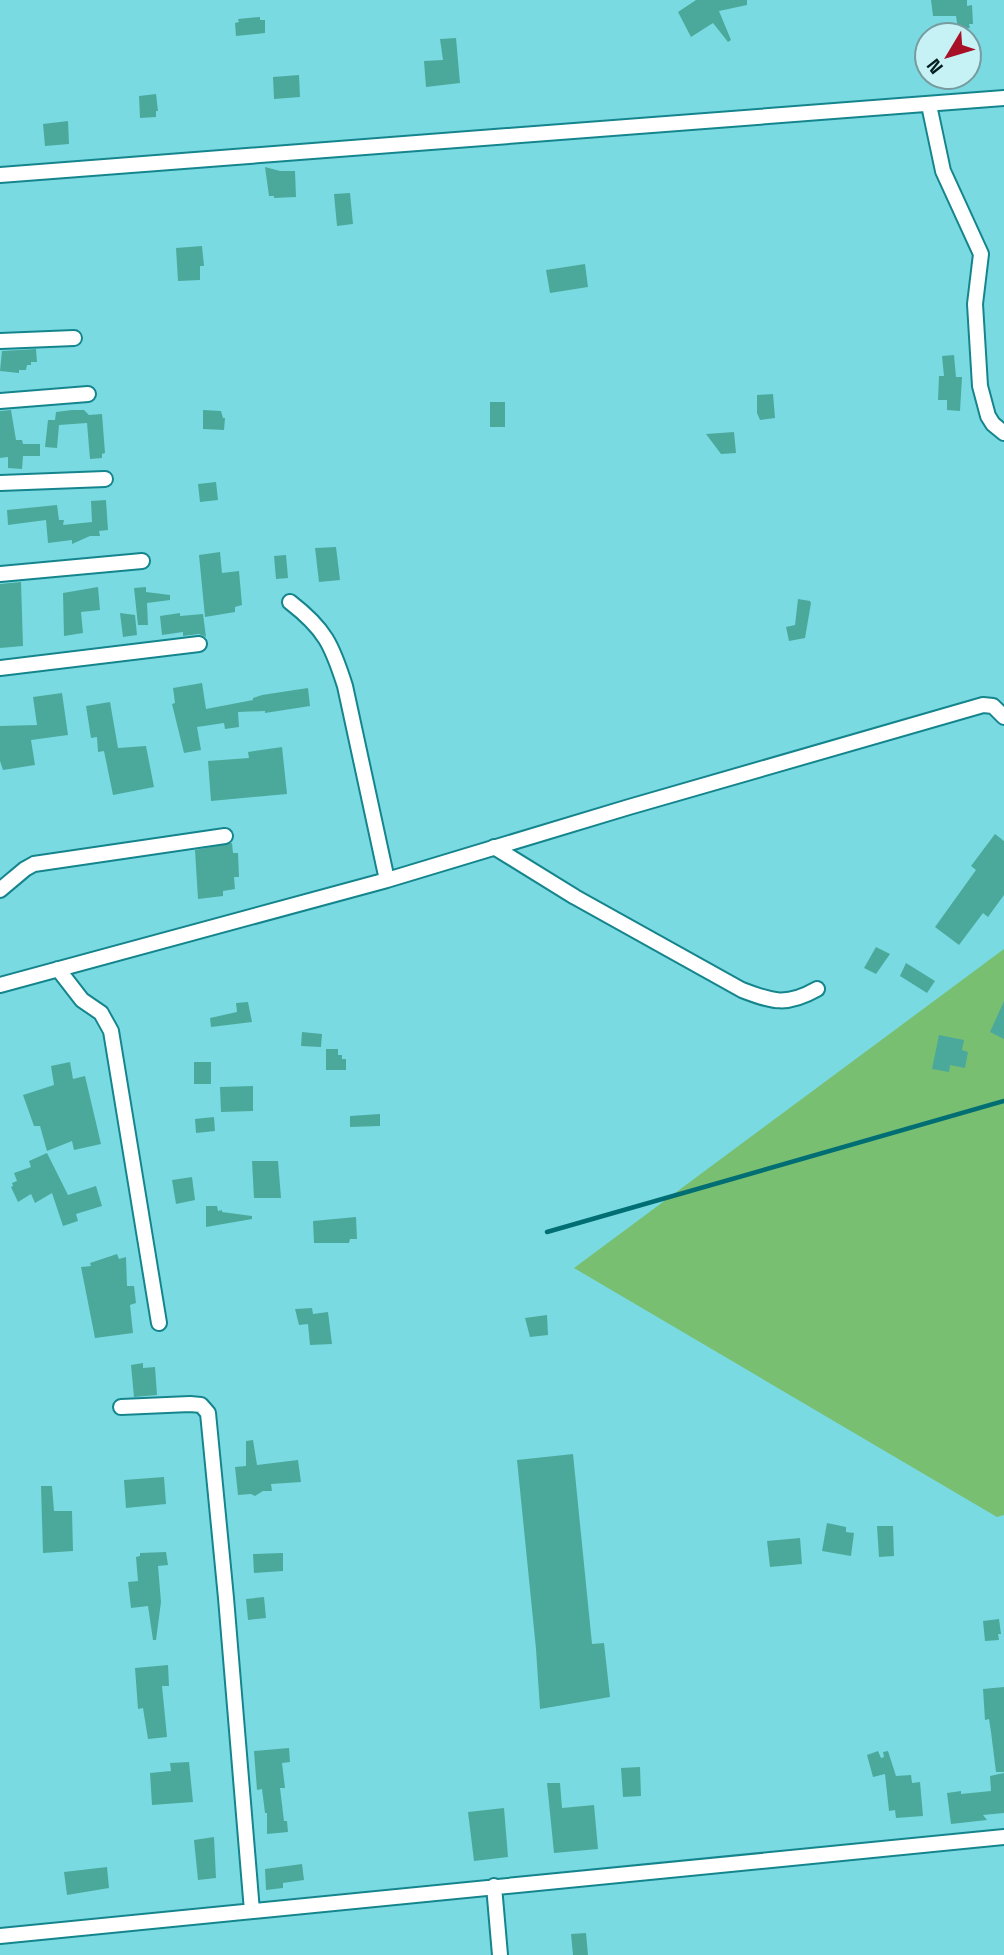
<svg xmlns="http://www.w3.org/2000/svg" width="1004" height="1955" font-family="'Space Grotesk',sans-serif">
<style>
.green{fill:#79bf72}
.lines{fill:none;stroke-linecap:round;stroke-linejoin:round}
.stream{stroke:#016e74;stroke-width:4.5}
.building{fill:#4ba99b}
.minor-casing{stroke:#15858d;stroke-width:18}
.minor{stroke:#fff;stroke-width:14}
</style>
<rect width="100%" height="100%" fill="#7adae1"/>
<path class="green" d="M 1004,949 L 1004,1515 L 997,1517 L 574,1268 Z"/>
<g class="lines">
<path class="stream" d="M 547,1232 L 1004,1101"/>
</g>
<path class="building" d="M 696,0 L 747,0 L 747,5 L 719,11 L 731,40 L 728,42 L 713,23 L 691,37 L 678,12 Z
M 931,0 L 967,0 L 967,6 L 972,5 L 973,24 L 969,24 L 970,28 L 958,29 L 956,16 L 933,16 Z
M 260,17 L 260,20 L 265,20 L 265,33 L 236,36 L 235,23 L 239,22 L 238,19 Z
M 456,38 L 460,83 L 426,87 L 424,61 L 443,60 L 440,39 Z
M 299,75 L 300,97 L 274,99 L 273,77 Z
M 156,94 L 158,111 L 156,111 L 156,117 L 140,118 L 139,96 Z
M 68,121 L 69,144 L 45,146 L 43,124 Z
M 265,167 L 280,171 L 295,171 L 296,197 L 274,198 L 274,196 L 269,196 Z
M 350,193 L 353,224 L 337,226 L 334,194 Z
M 202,246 L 204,266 L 200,266 L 200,280 L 178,281 L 176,248 Z
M 585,264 L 588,287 L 550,293 L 546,270 Z
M 36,349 L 37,362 L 31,362 L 31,365 L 27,365 L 26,370 L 19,370 L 19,373 L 0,371 L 2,351 Z
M 954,355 L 956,377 L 962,377 L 960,411 L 947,410 L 947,400 L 938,400 L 939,376 L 944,376 L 942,356 Z
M 773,394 L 775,418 L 760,420 L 757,413 L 757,395 Z
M 490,402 L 505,402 L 505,427 L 490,427 Z
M 11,410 L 16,440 L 22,440 L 23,444 L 40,444 L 40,456 L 23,456 L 22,469 L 8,468 L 8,457 L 0,458 L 0,411 Z
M 72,410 L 84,410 L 89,415 L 102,414 L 105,453 L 102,454 L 102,458 L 90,459 L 87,423 L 59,425 L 57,448 L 45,447 L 48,420 L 55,420 L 56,412 Z
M 203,410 L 221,411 L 223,418 L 225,418 L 224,430 L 203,429 Z
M 734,432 L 736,453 L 721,454 L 706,434 Z
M 216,482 L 218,500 L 200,502 L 198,484 Z
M 106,500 L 108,530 L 99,531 L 100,536 L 90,536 L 72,544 L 72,540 L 48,543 L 46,520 L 8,525 L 7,510 L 57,505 L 59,520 L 64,520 L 63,525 L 92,522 L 91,501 Z
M 336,547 L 340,580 L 319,582 L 315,548 Z
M 220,552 L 222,573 L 239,571 L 242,605 L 235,607 L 235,612 L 205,617 L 199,555 Z
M 286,555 L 288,578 L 276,579 L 274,556 Z
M 21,582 L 23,646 L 0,648 L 0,584 Z
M 98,587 L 100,610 L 81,612 L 83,633 L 64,636 L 63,593 Z
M 146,587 L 146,592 L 170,595 L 170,600 L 147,603 L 148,625 L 138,625 L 134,588 Z
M 798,599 L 810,601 L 811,603 L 805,638 L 789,641 L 786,627 L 795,625 Z
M 120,613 L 135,615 L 137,635 L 123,637 Z
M 180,613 L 180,616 L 203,614 L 206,637 L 199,634 L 183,636 L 183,632 L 162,635 L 160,616 Z
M 202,683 L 206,709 L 253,700 L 253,698 L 262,695 L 308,688 L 310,706 L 265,713 L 265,711 L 238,712 L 239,727 L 225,729 L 224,723 L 197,727 L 201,750 L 184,753 L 172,704 L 175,703 L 173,688 Z
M 62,693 L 68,735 L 31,740 L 35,765 L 3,770 L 0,761 L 0,726 L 37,725 L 33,697 Z
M 110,702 L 118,748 L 146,746 L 154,787 L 113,795 L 104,751 L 98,752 L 97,737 L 91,738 L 86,706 Z
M 282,747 L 287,794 L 211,801 L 208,761 L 249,758 L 248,752 Z
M 995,834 L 1004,841 L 1004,895 L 988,917 L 983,913 L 959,945 L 935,927 L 976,870 L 971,866 Z
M 232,843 L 233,853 L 238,853 L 239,877 L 234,877 L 235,889 L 223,891 L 223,896 L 198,899 L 195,850 Z
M 876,947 L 890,954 L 876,974 L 864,968 Z
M 906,963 L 935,981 L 927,993 L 900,976 Z
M 1004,1001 L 1004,1039 L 990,1032 Z
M 248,1002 L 252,1022 L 211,1027 L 210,1018 L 237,1012 L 236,1003 Z
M 302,1032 L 322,1034 L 321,1047 L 301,1046 Z
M 939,1035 L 964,1040 L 962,1050 L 968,1052 L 965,1068 L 950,1065 L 949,1072 L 932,1069 Z
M 326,1049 L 338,1049 L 338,1055 L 342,1055 L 342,1059 L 346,1059 L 346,1070 L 326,1070 Z
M 70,1062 L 73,1079 L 85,1076 L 101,1144 L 74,1150 L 72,1141 L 47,1151 L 40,1126 L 34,1126 L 23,1095 L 54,1085 L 51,1066 Z
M 194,1062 L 211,1062 L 211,1084 L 194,1084 Z
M 253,1086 L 253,1111 L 221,1112 L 220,1087 Z
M 380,1114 L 380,1126 L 350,1127 L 350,1116 Z
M 214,1117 L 215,1131 L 196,1133 L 195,1119 Z
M 47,1153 L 68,1195 L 96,1186 L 102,1206 L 76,1214 L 78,1221 L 63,1226 L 52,1193 L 35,1203 L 31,1194 L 18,1202 L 11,1187 L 13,1186 L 12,1183 L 17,1181 L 14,1173 L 31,1167 L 29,1161 Z
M 252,1161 L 278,1161 L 281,1198 L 254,1198 Z
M 192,1177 L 195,1200 L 176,1204 L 172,1180 Z
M 206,1206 L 217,1206 L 218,1211 L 222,1210 L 222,1212 L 252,1216 L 252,1219 L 206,1227 Z
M 356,1217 L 357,1239 L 350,1239 L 349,1243 L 314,1243 L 313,1221 Z
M 117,1254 L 119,1259 L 126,1257 L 127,1286 L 134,1286 L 136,1303 L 130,1305 L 133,1333 L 95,1338 L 81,1267 L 91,1266 L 90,1263 Z
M 312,1308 L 313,1314 L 328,1312 L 332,1344 L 310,1345 L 308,1324 L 299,1325 L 295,1309 Z
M 547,1315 L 548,1335 L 530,1337 L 525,1318 Z
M 143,1363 L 143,1368 L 155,1367 L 157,1395 L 134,1397 L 131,1365 Z
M 253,1440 L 257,1465 L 298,1460 L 301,1482 L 271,1484 L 272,1491 L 263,1491 L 255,1496 L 251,1494 L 238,1495 L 235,1467 L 246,1466 L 246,1441 Z
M 573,1454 L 592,1644 L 604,1643 L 610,1697 L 540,1709 L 536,1649 L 517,1460 Z
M 164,1477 L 166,1504 L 126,1508 L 124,1480 Z
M 41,1486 L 52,1486 L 54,1511 L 72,1511 L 73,1551 L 43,1553 Z
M 827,1523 L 846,1527 L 846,1532 L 854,1533 L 851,1556 L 822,1551 Z
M 877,1526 L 893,1526 L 894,1556 L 879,1557 Z
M 800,1538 L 802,1564 L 770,1567 L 767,1541 Z
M 166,1552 L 168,1565 L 158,1566 L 161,1602 L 156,1640 L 153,1640 L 148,1606 L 131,1608 L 128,1582 L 138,1581 L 136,1557 L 140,1556 L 140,1553 Z
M 283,1553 L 283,1571 L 254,1573 L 253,1554 Z
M 264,1597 L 266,1618 L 248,1620 L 246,1599 Z
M 999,1619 L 1001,1634 L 998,1634 L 999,1640 L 985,1641 L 983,1621 Z
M 168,1665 L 169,1686 L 162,1686 L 167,1737 L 148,1739 L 143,1708 L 138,1709 L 135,1668 Z
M 1004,1687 L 1004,1772 L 996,1772 L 991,1732 L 989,1719 L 985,1720 L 983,1689 Z
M 289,1748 L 290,1762 L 282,1763 L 285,1788 L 280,1788 L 284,1821 L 287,1821 L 288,1832 L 267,1834 L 267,1813 L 265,1813 L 262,1789 L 257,1790 L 254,1751 Z
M 878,1751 L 881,1758 L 884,1757 L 883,1752 L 888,1751 L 896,1776 L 911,1775 L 912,1783 L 920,1782 L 923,1816 L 896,1818 L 895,1810 L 889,1811 L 885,1774 L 873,1777 L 867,1755 Z
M 189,1762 L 193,1802 L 152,1805 L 150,1773 L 171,1771 L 170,1763 Z
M 640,1767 L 641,1796 L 623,1797 L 621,1768 Z
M 1004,1773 L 1004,1813 L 983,1815 L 987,1820 L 951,1824 L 947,1793 L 961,1791 L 961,1794 L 991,1791 L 990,1776 Z
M 547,1783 L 560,1783 L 562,1808 L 594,1805 L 598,1849 L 554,1853 Z
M 504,1808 L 508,1857 L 474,1861 L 468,1812 Z
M 214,1837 L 216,1878 L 198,1880 L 194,1840 Z
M 302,1864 L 304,1880 L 283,1883 L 283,1888 L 266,1890 L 265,1869 Z
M 107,1867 L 109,1888 L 67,1895 L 64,1872 Z
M 586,1933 L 588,1955 L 573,1955 L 571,1934 Z"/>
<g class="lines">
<defs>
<path id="minor" d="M 929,105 L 943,171 L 981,254 L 975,304 L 980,386 L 988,416 L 993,424 L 1004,433
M 0,175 L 1004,98
M 0,341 L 74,338
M 0,401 L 88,394
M 0,483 L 105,479
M 0,574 L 142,561
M 290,602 C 325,629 332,645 345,686 L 387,880
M 0,668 L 199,644
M 494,847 L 575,897 L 742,990 C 773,1002 787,1006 817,989
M 0,890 L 25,869 L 34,864 L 225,836
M 58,969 L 82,1000 L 101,1013 L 111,1031 L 159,1323
M 0,985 L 387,880 L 629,807 L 983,705 L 993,706 L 1004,717
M 121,1407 L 190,1404 L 201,1405 L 208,1413 L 226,1598 L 252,1911
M 494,1886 L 500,1955
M 0,1936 L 1004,1837"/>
</defs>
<use href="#minor" class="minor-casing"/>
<use href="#minor" class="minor"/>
</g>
<g transform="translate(948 56) rotate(232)"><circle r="33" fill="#c6f2f6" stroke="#779ca0" stroke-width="2"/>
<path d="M0-5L12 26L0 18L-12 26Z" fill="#a81027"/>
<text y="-10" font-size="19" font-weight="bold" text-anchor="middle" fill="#001c1e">N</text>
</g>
</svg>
